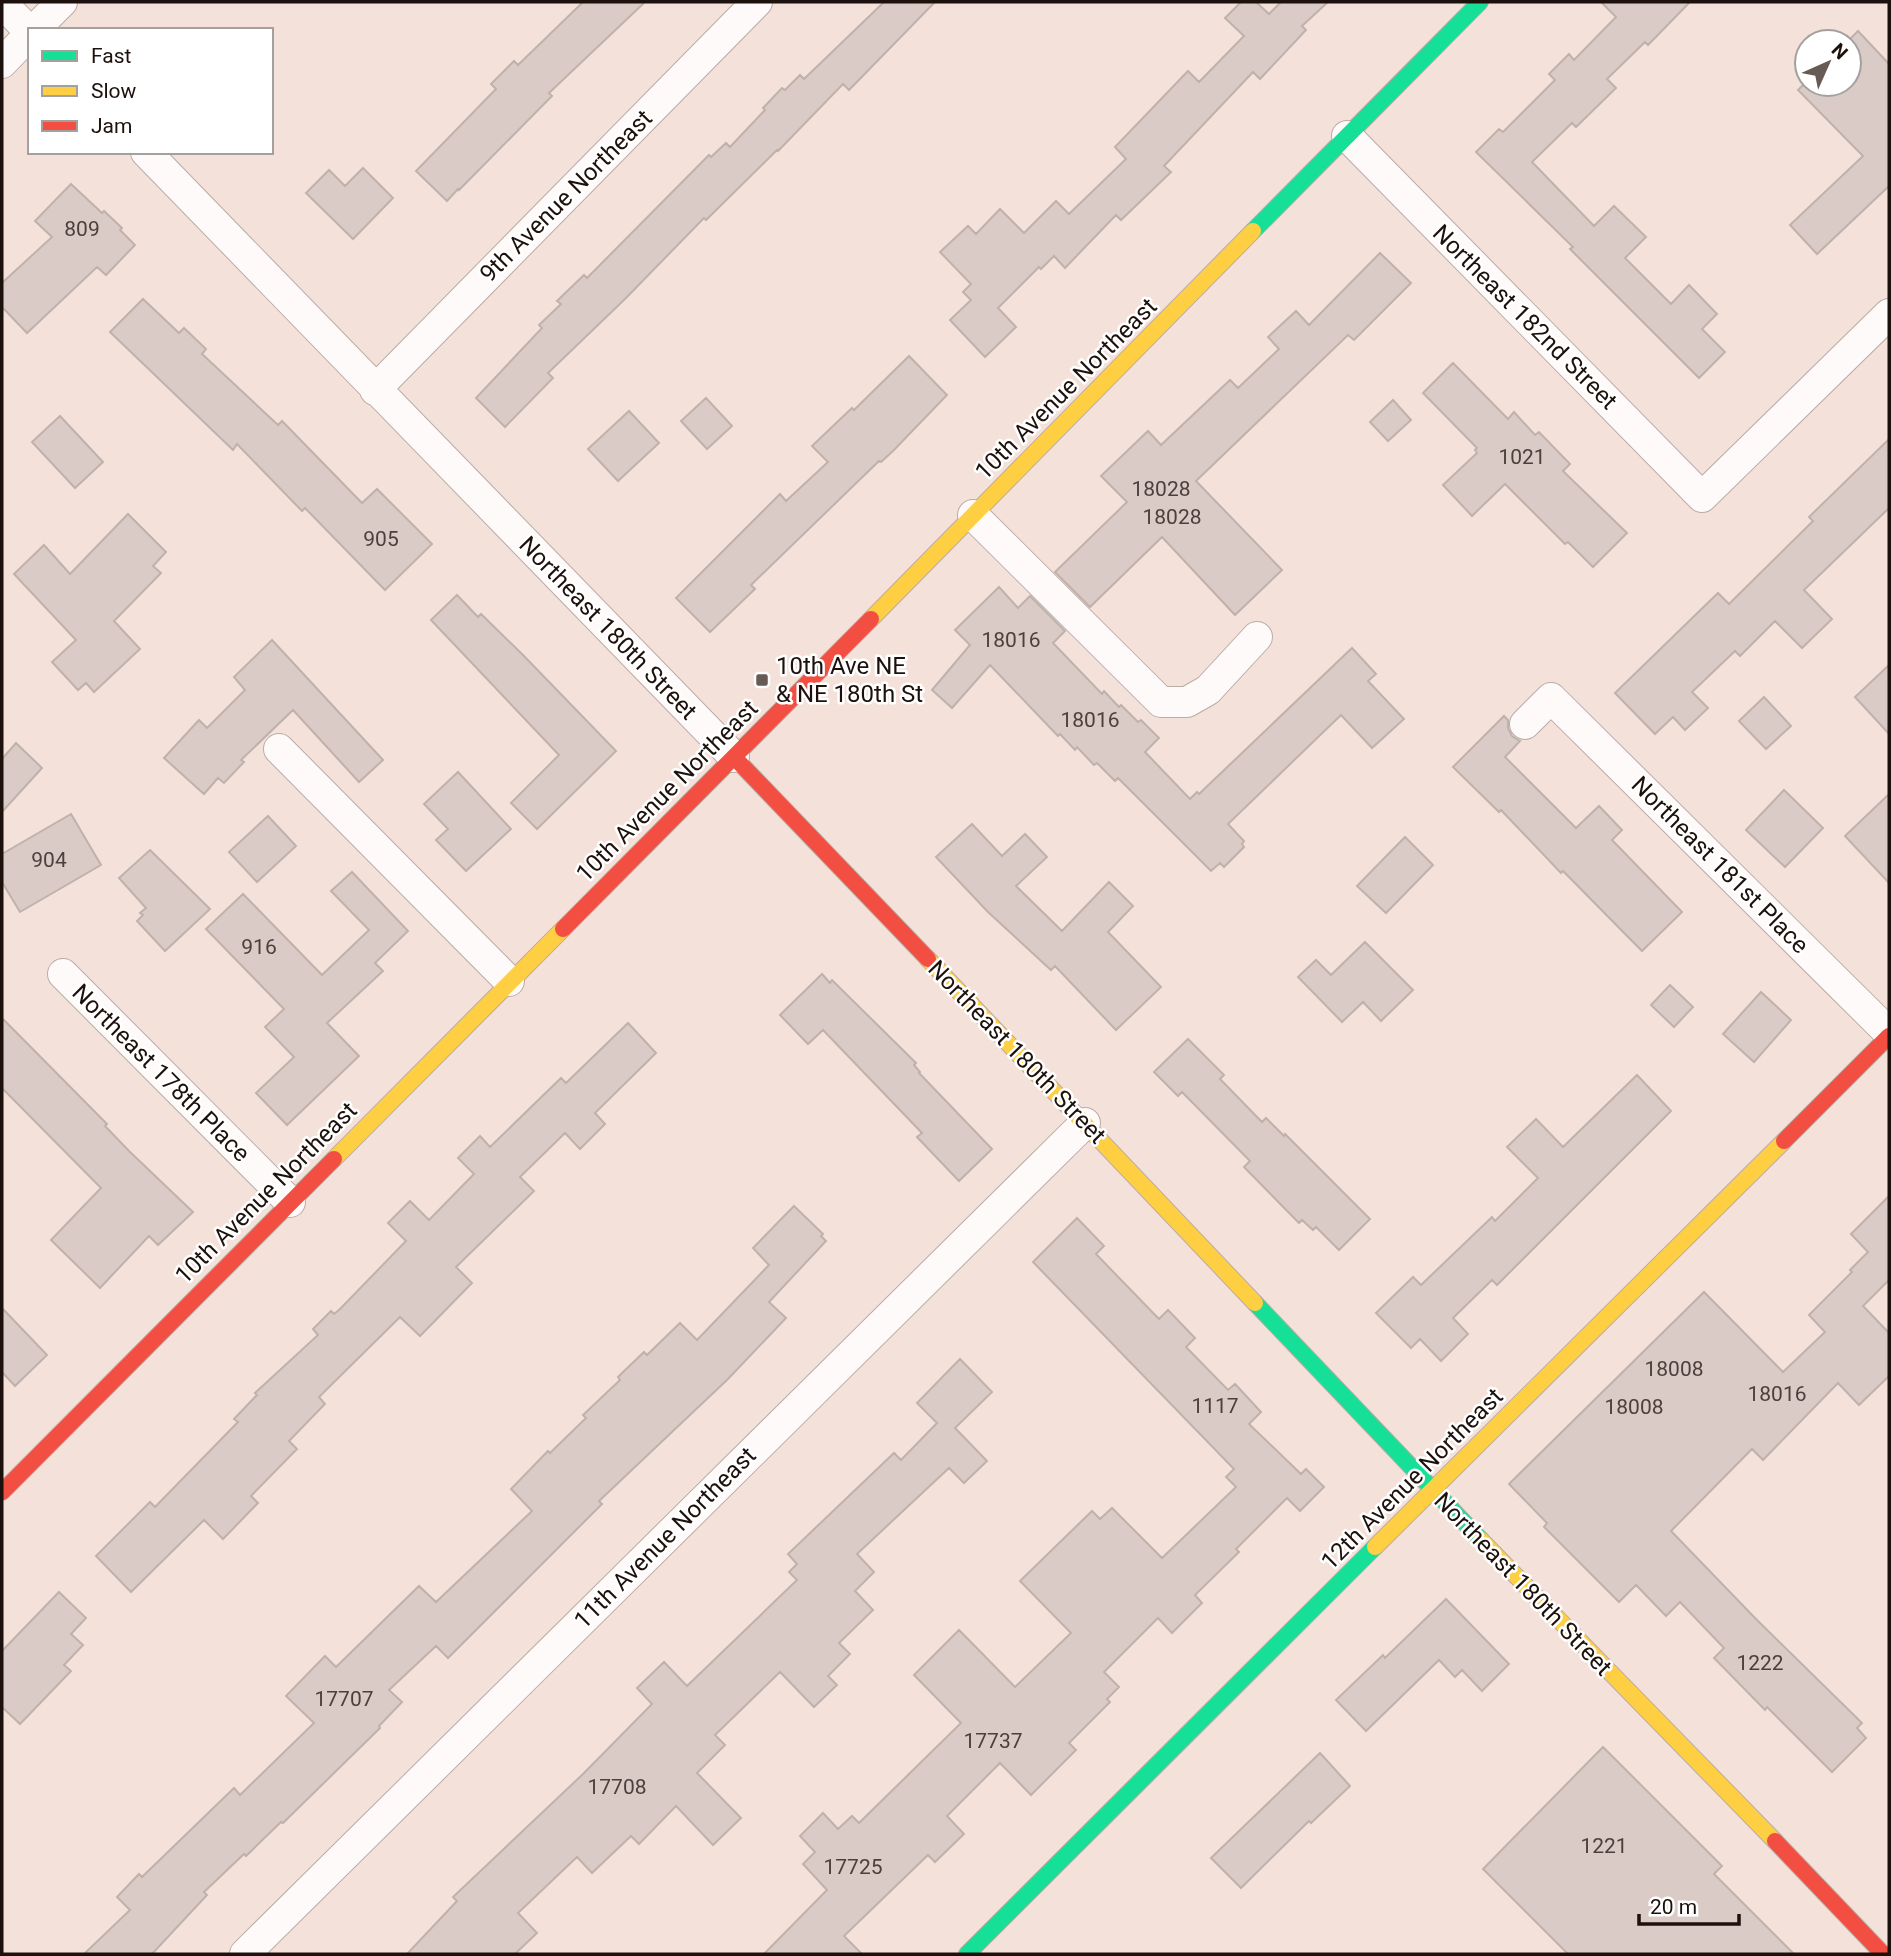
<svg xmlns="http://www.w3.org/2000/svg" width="1891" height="1956" font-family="Roboto,sans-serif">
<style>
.building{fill:#dacbc6;stroke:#bfb1ab;stroke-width:2}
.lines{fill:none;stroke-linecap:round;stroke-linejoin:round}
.street-casing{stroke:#baaca6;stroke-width:32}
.fast-casing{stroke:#baaca6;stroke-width:18}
.slow-casing{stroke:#baaca6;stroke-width:18}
.jam-casing{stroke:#baaca6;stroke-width:18}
.street{stroke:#fdfaf9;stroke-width:30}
.fast{stroke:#16e098;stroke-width:16}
.slow{stroke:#ffcf43;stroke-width:16}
.jam{stroke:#f24e42;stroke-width:16}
.poi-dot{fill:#685a54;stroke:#fff;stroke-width:2.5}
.labels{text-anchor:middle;stroke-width:5;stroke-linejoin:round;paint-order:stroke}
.number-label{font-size:21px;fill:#4c403c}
.street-label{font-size:24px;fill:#1c110c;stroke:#fff}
.poi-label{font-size:24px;fill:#1c110c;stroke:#fff;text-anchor:start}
</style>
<rect width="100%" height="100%" fill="#f4e1da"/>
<path class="building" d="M 583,2 L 645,2 L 549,93 L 552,96 L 459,190 L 458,189 L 447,201 L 416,171 L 496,89 L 491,84 L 514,61 L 518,65 Z
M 884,2 L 935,2 L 849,90 L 843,84 L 778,151 L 777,150 L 706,220 L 704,218 L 625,299 L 548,373 L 553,378 L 505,427 L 476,398 L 542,328 L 539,325 L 561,304 L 557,301 L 584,275 L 587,278 L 709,155 L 711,157 L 726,143 L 730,147 L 765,110 L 763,108 L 782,88 L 785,90 L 800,75 L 804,79 Z
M 1241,2 L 1256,2 L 1269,14 L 1281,2 L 1328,2 L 1302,26 L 1306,30 L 1260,79 L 1253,72 L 1164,166 L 1171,172 L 1121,220 L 1116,215 L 1065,268 L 1054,256 L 1041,269 L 1039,267 L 998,308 L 1016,327 L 985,357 L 950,320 L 971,300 L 963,292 L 971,284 L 940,252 L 968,226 L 976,234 L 1000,209 L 1024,233 L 1056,201 L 1069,214 L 1126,159 L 1115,147 L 1188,71 L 1199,82 L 1244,36 L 1225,18 Z
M 1601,2 L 1690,2 L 1648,45 L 1645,42 L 1607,79 L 1616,88 L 1576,127 L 1572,123 L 1532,162 L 1594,226 L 1614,206 L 1646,237 L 1625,258 L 1671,304 L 1689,285 L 1717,314 L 1702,329 L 1725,352 L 1699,378 L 1570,249 L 1573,247 L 1476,152 L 1499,129 L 1503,132 L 1555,80 L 1549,74 L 1569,54 L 1574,60 L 1616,17 Z
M 1858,31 L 1889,64 L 1889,186 L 1817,254 L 1790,225 L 1863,156 L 1798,90 L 1807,81 L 1807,84 L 1849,84 L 1849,42 L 1847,42 Z
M 363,168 L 393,198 L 353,239 L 306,193 L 329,170 L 345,186 Z
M 71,184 L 102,213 L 104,211 L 122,228 L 120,230 L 135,245 L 106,275 L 97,267 L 27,333 L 2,307 L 2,283 L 52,237 L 35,221 Z
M 1380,253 L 1411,283 L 1354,340 L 1348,335 L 1196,481 L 1282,570 L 1235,615 L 1162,537 L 1090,607 L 1055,572 L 1127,502 L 1101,476 L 1148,431 L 1161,445 L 1230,380 L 1238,388 L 1279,349 L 1268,337 L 1296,311 L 1309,325 Z
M 143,299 L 179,333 L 184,328 L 206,349 L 202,354 L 278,425 L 282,421 L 362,503 L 377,489 L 432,544 L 385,590 L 305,508 L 302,511 L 237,444 L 233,450 L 110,332 Z
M 909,356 L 947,395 L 893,451 L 881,462 L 879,461 L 751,585 L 755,589 L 710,632 L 676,598 L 780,494 L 786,501 L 828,462 L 812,446 L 852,408 L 854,410 Z
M 1453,363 L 1508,419 L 1514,412 L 1535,435 L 1539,432 L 1570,464 L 1563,471 L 1627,533 L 1593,567 L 1568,542 L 1565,544 L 1505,484 L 1472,516 L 1443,485 L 1477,453 L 1475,450 L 1477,448 L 1423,393 Z
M 706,398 L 732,426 L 707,449 L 681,421 Z
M 1393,400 L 1411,420 L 1388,441 L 1370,422 Z
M 629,411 L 659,443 L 618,481 L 588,449 Z
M 60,416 L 103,462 L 75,488 L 32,442 Z
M 1889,439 L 1889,508 L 1804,590 L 1832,619 L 1802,648 L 1775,621 L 1740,656 L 1735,651 L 1692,692 L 1708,708 L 1685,730 L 1673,717 L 1655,734 L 1615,693 L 1718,593 L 1729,604 L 1813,521 L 1809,517 Z
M 128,514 L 166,552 L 153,566 L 161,573 L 114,621 L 140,649 L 94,692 L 86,683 L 78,690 L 52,662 L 76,640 L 14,574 L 44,545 L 70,574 Z
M 999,587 L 1018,608 L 1030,596 L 1065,631 L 1053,643 L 1102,694 L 1104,691 L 1119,707 L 1121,705 L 1138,722 L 1141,720 L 1159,738 L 1145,752 L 1190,799 L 1197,792 L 1199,794 L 1352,648 L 1376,674 L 1368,681 L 1404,719 L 1372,748 L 1341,715 L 1228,824 L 1244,841 L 1242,844 L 1244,847 L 1224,867 L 1220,863 L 1211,871 L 1118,778 L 1115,781 L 1097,763 L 1094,765 L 1077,747 L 1075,750 L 1060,734 L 1058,736 L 990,665 L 952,708 L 932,690 L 970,645 L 955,630 Z
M 457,595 L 478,617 L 481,614 L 523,655 L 616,751 L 537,829 L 511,803 L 559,755 L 431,620 Z
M 272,640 L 383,760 L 359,782 L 293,710 L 241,760 L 244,762 L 224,783 L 218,778 L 204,794 L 164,758 L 199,720 L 207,728 L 245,690 L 234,677 Z
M 1889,665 L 1889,734 L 1855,697 Z
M 1764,697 L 1791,726 L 1766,749 L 1739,721 Z
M 1504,716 L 1508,720 L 1508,728 L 1512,736 L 1520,741 L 1505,757 L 1576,828 L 1599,806 L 1622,830 L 1612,840 L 1682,912 L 1642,951 L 1563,871 L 1561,873 L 1501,810 L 1499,812 L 1453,767 Z
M 16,743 L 42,768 L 2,812 L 2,759 Z
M 458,772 L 511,829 L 466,871 L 436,840 L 448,829 L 424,804 Z
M 1784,790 L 1823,828 L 1785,867 L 1746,830 Z
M 1889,794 L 1889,883 L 1845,836 Z
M 71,814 L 101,865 L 20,912 L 2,882 L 2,854 Z
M 268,816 L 296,846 L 257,882 L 229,852 Z
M 972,824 L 1002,856 L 1025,834 L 1047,857 L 1016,886 L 1062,931 L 1109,882 L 1133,906 L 1108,932 L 1161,987 L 1116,1030 L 1055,966 L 1051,970 L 988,912 L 936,857 Z
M 1405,837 L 1433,865 L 1386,913 L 1357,886 Z
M 150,850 L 210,909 L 165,951 L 137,921 L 143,915 L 140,913 L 146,908 L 119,878 Z
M 352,872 L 408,931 L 375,963 L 383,971 L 327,1023 L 359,1056 L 287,1125 L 256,1093 L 294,1057 L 265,1027 L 284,1009 L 206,929 L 243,894 L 322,975 L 369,930 L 331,891 Z
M 1365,942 L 1413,990 L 1381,1021 L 1363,1002 L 1342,1022 L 1298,977 L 1316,960 L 1331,975 Z
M 822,974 L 830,983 L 832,980 L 916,1063 L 914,1065 L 920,1072 L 919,1073 L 992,1149 L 959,1181 L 917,1137 L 922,1133 L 823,1030 L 808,1044 L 780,1015 Z
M 1670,985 L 1693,1007 L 1674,1027 L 1651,1005 Z
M 1761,992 L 1791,1020 L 1754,1062 L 1723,1034 Z
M 2,1018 L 107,1124 L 105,1126 L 129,1151 L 193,1212 L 158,1245 L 149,1236 L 100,1288 L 51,1240 L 101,1188 L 2,1088 Z
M 628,1023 L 656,1053 L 595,1113 L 605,1124 L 580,1149 L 565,1133 L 520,1177 L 534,1191 L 456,1267 L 472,1283 L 420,1336 L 400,1317 L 319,1397 L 325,1404 L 289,1441 L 297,1449 L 251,1496 L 258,1503 L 223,1539 L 204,1520 L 131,1592 L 96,1556 L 150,1502 L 155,1507 L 238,1422 L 234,1419 L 257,1395 L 255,1393 L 318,1335 L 313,1329 L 331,1311 L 334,1314 L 340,1309 L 406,1241 L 388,1223 L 410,1201 L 429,1220 L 474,1174 L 458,1158 L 480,1136 L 490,1147 L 561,1078 L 566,1083 Z
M 1188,1039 L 1224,1075 L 1220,1079 L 1262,1122 L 1266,1118 L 1284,1136 L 1285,1134 L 1370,1219 L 1339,1250 L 1316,1227 L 1313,1230 L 1302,1220 L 1299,1223 L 1244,1167 L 1250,1161 L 1182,1092 L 1178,1096 L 1154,1072 Z
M 1637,1075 L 1671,1111 L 1497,1285 L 1492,1280 L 1453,1318 L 1468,1334 L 1441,1361 L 1420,1339 L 1411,1348 L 1376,1313 L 1413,1277 L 1421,1285 L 1492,1217 L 1495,1221 L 1538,1178 L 1507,1147 L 1536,1119 L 1563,1147 Z
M 1889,1196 L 1889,1280 L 1863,1306 L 1889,1333 L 1889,1376 L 1859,1405 L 1838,1383 L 1763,1460 L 1752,1449 L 1671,1531 L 1755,1618 L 1862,1723 L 1857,1728 L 1866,1738 L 1832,1772 L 1767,1707 L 1765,1710 L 1714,1658 L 1724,1648 L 1680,1602 L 1666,1616 L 1636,1585 L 1619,1602 L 1544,1527 L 1547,1523 L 1509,1484 L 1704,1292 L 1783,1372 L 1825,1332 L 1809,1315 L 1852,1272 L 1850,1270 L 1868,1252 L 1851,1234 Z
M 794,1206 L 823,1234 L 821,1236 L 826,1241 L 769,1302 L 786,1318 L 728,1379 L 599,1501 L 602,1504 L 448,1658 L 436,1646 L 389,1690 L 402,1702 L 379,1726 L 380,1728 L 283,1823 L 281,1822 L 246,1856 L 244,1854 L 204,1892 L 207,1895 L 152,1954 L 84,1954 L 130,1910 L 117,1897 L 139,1874 L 142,1877 L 234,1788 L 240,1795 L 314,1723 L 286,1696 L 325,1656 L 336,1667 L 419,1586 L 436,1602 L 532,1511 L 511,1489 L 548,1451 L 550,1453 L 586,1418 L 583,1415 L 620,1380 L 618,1377 L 644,1352 L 647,1355 L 680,1323 L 697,1340 L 769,1265 L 753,1248 Z
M 1077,1218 L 1104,1246 L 1096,1254 L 1159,1319 L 1168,1310 L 1195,1338 L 1186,1347 L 1228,1390 L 1235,1384 L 1261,1412 L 1249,1424 L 1301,1474 L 1306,1469 L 1324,1487 L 1300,1511 L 1287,1498 L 1236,1549 L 1239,1552 L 1195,1595 L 1202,1603 L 1172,1633 L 1158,1618 L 1104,1672 L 1119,1687 L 1107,1699 L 1110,1702 L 1069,1743 L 1076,1750 L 1031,1795 L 1000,1763 L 947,1816 L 964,1834 L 935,1862 L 928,1855 L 844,1936 L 862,1954 L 764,1954 L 827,1890 L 803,1864 L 815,1852 L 800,1836 L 823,1813 L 838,1829 L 852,1816 L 859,1823 L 961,1723 L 914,1675 L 959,1630 L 1015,1687 L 1071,1633 L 1020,1581 L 1092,1511 L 1100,1519 L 1112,1508 L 1162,1558 L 1236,1487 L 1226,1477 L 1234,1469 L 1033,1262 Z
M 2,1308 L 47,1355 L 15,1386 L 2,1372 Z
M 960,1359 L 992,1392 L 955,1428 L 987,1461 L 964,1483 L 949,1468 L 857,1554 L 874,1572 L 855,1591 L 873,1610 L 839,1643 L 850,1654 L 828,1676 L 837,1685 L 814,1707 L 780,1672 L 715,1735 L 725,1745 L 697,1773 L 741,1818 L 713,1845 L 676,1806 L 639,1844 L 631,1836 L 592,1873 L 577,1857 L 518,1913 L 537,1933 L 515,1954 L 407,1954 L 457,1901 L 453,1897 L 583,1774 L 652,1704 L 637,1688 L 664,1662 L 687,1686 L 797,1580 L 789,1572 L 797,1564 L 788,1554 L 894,1453 L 901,1460 L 937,1423 L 917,1403 Z
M 59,1592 L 86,1618 L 71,1634 L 83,1645 L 64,1665 L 71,1671 L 20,1724 L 2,1707 L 2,1651 Z
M 1446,1599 L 1509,1664 L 1482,1691 L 1462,1670 L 1455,1677 L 1439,1660 L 1366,1731 L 1336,1700 L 1383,1655 L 1385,1658 Z
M 1603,1747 L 1722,1866 L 1714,1874 L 1794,1954 L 1568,1954 L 1483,1869 Z
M 1320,1753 L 1350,1786 L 1311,1823 L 1309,1821 L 1241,1888 L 1211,1858 Z"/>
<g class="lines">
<defs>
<path id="street" d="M 2,3 L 30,32
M 34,30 L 62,2
M 2,63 L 30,34
M 1347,136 L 1702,497 L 1889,314
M 146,152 L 734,757
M 375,390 L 757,2
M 973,515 L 1161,702 L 1187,702 L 1208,690 L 1257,637
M 1525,724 L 1551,698 L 1889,1033
M 279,749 L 509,981
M 63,974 L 290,1202
M 245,1954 L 1085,1123"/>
<path id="fast" d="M 1253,231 L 1480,2
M 1255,1303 L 1481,1540
M 967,1954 L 1375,1547"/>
<path id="slow" d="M 871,619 L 1253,231
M 928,959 L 1255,1303
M 334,1159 L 563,929
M 1481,1540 L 1775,1841
M 1375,1547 L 1784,1141"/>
<path id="jam" d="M 734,757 L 928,959
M 563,929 L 871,619
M 1784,1141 L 1889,1036
M 2,1492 L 334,1159
M 1775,1841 L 1883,1954"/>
</defs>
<use href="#street" class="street-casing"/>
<use href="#fast" class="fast-casing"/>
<use href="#slow" class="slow-casing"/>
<use href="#jam" class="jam-casing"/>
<use href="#street" class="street"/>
<use href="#fast" class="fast"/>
<use href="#slow" class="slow"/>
<use href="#jam" class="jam"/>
</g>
<rect class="poi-dot" x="755" y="673" width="14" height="14" rx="3.5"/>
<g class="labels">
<g class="number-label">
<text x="82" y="236">809</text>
<text x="1522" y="464">1021</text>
<text x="1161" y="496">18028</text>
<text x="1172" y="524">18028</text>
<text x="381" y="546">905</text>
<text x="1011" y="647">18016</text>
<text x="1090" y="727">18016</text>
<text x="49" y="867">904</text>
<text x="259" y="954">916</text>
<text x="1674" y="1376">18008</text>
<text x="1777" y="1401">18016</text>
<text x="1215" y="1413">1117</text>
<text x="1634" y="1414">18008</text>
<text x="1760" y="1670">1222</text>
<text x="344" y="1706">17707</text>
<text x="993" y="1748">17737</text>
<text x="617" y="1794">17708</text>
<text x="1604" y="1853">1221</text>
<text x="853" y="1874">17725</text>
</g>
<g class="street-label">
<text transform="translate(566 196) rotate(-45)" y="8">9th Avenue Northeast</text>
<text transform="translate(1525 317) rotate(45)" y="8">Northeast 182nd Street</text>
<text transform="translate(1066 389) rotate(-45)" y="8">10th Avenue Northeast</text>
<text transform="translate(608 628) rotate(46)" y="8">Northeast 180th Street</text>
<text transform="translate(667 791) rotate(-45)" y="8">10th Avenue Northeast</text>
<text transform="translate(1720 865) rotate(45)" y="8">Northeast 181st Place</text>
<text transform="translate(1017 1052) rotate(46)" y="8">Northeast 180th Street</text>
<text transform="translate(161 1073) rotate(45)" y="8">Northeast 178th Place</text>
<text transform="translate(266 1193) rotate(-45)" y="8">10th Avenue Northeast</text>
<text transform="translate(1412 1479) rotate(-45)" y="8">12th Avenue Northeast</text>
<text transform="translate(665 1538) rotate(-45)" y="8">11th Avenue Northeast</text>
<text transform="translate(1523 1584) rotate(46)" y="8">Northeast 180th Street</text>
</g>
<g class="poi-label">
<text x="776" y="674">10th Ave NE<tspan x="776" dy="28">&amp; NE 180th St</tspan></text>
</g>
</g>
<rect width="1891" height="1956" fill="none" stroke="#1c110c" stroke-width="7"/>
<rect x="28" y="28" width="245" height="126" fill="#ffffff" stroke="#a4a09e" stroke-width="2"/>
<rect x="42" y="51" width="35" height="10" fill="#16e098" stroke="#a4a09e" stroke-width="2"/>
<text x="91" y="63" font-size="21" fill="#1c110c">Fast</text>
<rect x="42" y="86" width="35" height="10" fill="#ffcf43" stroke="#a4a09e" stroke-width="2"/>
<text x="91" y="98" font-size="21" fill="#1c110c">Slow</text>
<rect x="42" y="121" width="35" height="10" fill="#f24e42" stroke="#a4a09e" stroke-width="2"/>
<text x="91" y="133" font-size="21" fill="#1c110c">Jam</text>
<g transform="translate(1828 63) rotate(45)"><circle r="33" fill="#ffffff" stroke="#a4a09e" stroke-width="2"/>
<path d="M0-5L12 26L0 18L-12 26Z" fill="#685a54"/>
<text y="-10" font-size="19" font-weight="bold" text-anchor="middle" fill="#1c110c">N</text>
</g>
<path d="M1639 1914v10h100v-10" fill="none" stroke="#1c110c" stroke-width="3.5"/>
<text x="1650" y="1914" font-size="21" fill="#1c110c" stroke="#ffffff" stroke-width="5" paint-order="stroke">20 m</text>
</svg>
